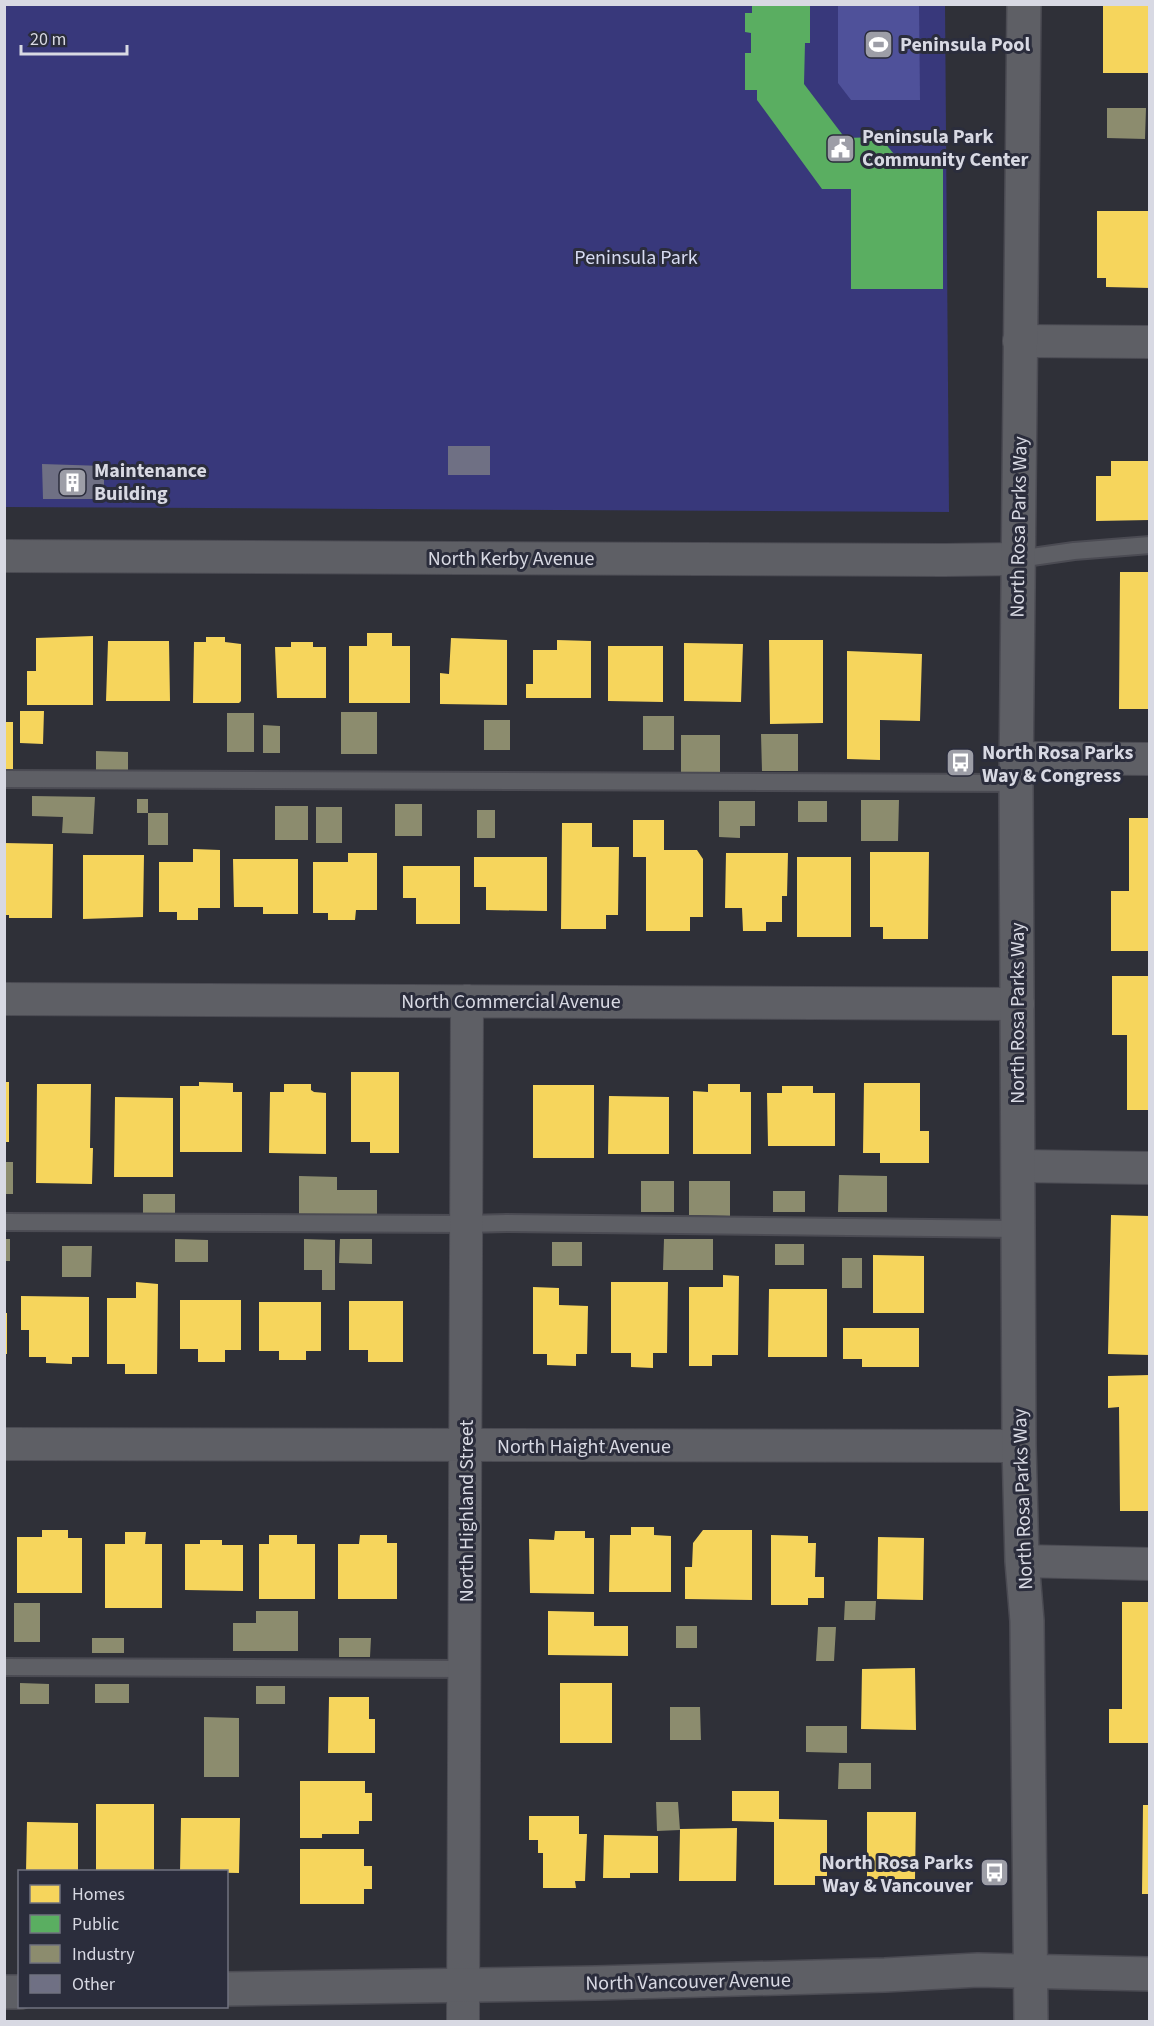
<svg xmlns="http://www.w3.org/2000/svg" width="1154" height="2026" font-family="'Source Sans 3',sans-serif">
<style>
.green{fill:#38387b}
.water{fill:#4f519a}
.homes{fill:#f6d55c}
.public{fill:#5aae61}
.industry{fill:#8c8c6e}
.building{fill:#6f7084}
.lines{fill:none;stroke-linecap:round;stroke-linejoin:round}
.service-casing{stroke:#4b4b53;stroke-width:20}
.minor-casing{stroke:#4b4b53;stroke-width:34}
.tertiary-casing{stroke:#4b4b53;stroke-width:36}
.service{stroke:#5e5f65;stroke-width:16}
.minor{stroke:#5e5f65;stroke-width:32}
.tertiary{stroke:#5e5f65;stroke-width:33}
.labels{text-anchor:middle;stroke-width:6;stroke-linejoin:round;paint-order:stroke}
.poi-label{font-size:20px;font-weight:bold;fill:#d8d9e3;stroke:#2b2d3c;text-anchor:start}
.park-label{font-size:20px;fill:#d8dcf2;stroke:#2b2d3c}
.street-label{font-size:20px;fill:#d8d9e3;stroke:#2b2d3c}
</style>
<rect width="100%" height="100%" fill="#2f3038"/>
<path class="green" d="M 5,5 L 945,5 L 949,512 L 5,507 Z"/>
<path class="water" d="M 838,5 L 919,5 L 920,100 L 851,100 L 838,83 Z"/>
<path class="homes" d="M 1103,4 L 1150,4 L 1150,73 L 1103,73 Z
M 1097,211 L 1150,211 L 1150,288 L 1106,287 L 1106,278 L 1097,278 Z
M 1111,461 L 1150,461 L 1150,520 L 1096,521 L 1096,476 L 1111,476 Z
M 1120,572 L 1150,572 L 1150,709 L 1119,709 Z
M 367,633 L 392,633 L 392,646 L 410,646 L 410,703 L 349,703 L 349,646 L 367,646 Z
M 93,636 L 93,705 L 27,705 L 27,671 L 36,671 L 36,638 Z
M 206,637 L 225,637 L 225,642 L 241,644 L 241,701 L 239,703 L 193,703 L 194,642 L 206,642 Z
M 451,638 L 507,640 L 507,705 L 440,704 L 440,673 L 449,674 Z
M 557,640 L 591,641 L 591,698 L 526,698 L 526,684 L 533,684 L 533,650 L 557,650 Z
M 769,640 L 823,640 L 823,723 L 770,724 Z
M 108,641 L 169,641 L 170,701 L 106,701 Z
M 291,642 L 313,642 L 313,647 L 326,647 L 326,698 L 277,698 L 275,647 L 291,647 Z
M 684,643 L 743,644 L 741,702 L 684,701 Z
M 608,646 L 663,646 L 663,702 L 608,701 Z
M 847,651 L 922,654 L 920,721 L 880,720 L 880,760 L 847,759 Z
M 20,711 L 44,711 L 43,744 L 20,743 Z
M 4,722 L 13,722 L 13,771 L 4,771 Z
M 1129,818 L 1150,818 L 1150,951 L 1111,951 L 1111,891 L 1129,891 Z
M 633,820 L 664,820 L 664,850 L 697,850 L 703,859 L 703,917 L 690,917 L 690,931 L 646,931 L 646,857 L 633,857 Z
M 562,823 L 592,823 L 592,847 L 619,847 L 618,915 L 606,915 L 606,929 L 561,929 Z
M 4,843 L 53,844 L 52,918 L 9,918 L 9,915 L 4,915 Z
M 193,849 L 220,850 L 220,908 L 198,908 L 198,920 L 177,920 L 177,912 L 159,912 L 159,862 L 193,862 Z
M 870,852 L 929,852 L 928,939 L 883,939 L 883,927 L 870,927 Z
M 348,853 L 377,853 L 377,910 L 356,910 L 355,920 L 328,920 L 328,913 L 313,913 L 313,862 L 348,862 Z
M 726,853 L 788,853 L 787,896 L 782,896 L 782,922 L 766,922 L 766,931 L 743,931 L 742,908 L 725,908 Z
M 83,855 L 144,855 L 143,917 L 83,919 Z
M 474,857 L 547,857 L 547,911 L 486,910 L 486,887 L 474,887 Z
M 797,857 L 851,857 L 851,937 L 797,937 Z
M 233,859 L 298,859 L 298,914 L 263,914 L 263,907 L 234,907 Z
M 403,866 L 460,866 L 460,924 L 416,924 L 416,898 L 403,898 Z
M 1112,976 L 1150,976 L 1150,1110 L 1127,1110 L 1127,1035 L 1112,1035 Z
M 351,1072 L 399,1072 L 399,1153 L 370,1153 L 370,1142 L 351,1142 Z
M 4,1082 L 9,1082 L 9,1142 L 4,1142 Z
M 199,1082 L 233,1083 L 233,1092 L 242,1092 L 242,1152 L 180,1152 L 180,1086 L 199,1086 Z
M 864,1083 L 920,1083 L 920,1131 L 929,1131 L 929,1163 L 880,1163 L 880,1153 L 863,1153 Z
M 37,1084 L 91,1084 L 90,1148 L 93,1148 L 92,1184 L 36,1183 Z
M 284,1084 L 311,1084 L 311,1090 L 314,1092 L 326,1093 L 326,1154 L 269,1153 L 270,1092 L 284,1092 Z
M 708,1084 L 740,1084 L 740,1092 L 751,1092 L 751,1154 L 693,1154 L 693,1091 L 708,1092 Z
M 533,1085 L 594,1085 L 594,1158 L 533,1158 Z
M 782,1086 L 813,1086 L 813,1093 L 835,1093 L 835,1146 L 768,1146 L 767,1093 L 782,1093 Z
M 609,1096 L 669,1097 L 669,1154 L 608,1154 Z
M 115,1097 L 173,1098 L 173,1177 L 114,1177 Z
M 1111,1215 L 1150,1216 L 1150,1355 L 1108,1354 Z
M 873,1255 L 924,1256 L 924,1313 L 873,1313 Z
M 723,1275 L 739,1276 L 738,1355 L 712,1355 L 712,1366 L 689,1366 L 689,1287 L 723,1287 Z
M 136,1282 L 158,1284 L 157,1374 L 125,1374 L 125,1364 L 107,1364 L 107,1298 L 136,1298 Z
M 611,1282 L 668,1282 L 667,1353 L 653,1353 L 653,1368 L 631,1367 L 631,1353 L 611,1353 Z
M 533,1287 L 559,1288 L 559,1305 L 588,1306 L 587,1354 L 576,1354 L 576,1366 L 547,1365 L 547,1354 L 533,1354 Z
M 769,1289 L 827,1289 L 827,1357 L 768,1357 Z
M 21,1296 L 89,1297 L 89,1357 L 72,1357 L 72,1364 L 46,1363 L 46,1357 L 29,1357 L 29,1330 L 21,1330 Z
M 180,1300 L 241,1300 L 241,1350 L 225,1350 L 225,1362 L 198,1362 L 198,1349 L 180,1349 Z
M 349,1301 L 403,1301 L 403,1362 L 368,1362 L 368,1350 L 349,1350 Z
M 259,1302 L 321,1302 L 321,1351 L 306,1351 L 306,1360 L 279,1360 L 279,1351 L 259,1351 Z
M 4,1313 L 7,1313 L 7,1354 L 4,1354 Z
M 843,1328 L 919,1328 L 919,1367 L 862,1367 L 862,1359 L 843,1359 Z
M 1150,1375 L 1150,1511 L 1120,1511 L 1119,1407 L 1108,1408 L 1108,1376 Z
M 631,1527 L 654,1527 L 654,1535 L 671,1536 L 671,1592 L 609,1592 L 610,1535 L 631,1535 Z
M 42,1530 L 68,1530 L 68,1538 L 82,1538 L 82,1593 L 17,1593 L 17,1537 L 42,1537 Z
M 703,1530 L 752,1530 L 752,1600 L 685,1599 L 685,1567 L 692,1567 L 693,1543 Z
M 555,1531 L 585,1531 L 585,1538 L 594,1538 L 594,1594 L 530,1593 L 529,1539 L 554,1540 Z
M 125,1532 L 146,1532 L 145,1544 L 162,1544 L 162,1608 L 105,1608 L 105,1544 L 125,1544 Z
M 269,1535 L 297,1535 L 297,1544 L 315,1544 L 315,1599 L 259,1599 L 259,1544 L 269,1544 Z
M 360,1535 L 387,1535 L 387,1543 L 397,1543 L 397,1599 L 338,1599 L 338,1544 L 359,1544 Z
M 771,1535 L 808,1536 L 808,1543 L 816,1543 L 815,1577 L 824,1577 L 824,1598 L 808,1598 L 808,1605 L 771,1605 Z
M 878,1537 L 924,1538 L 923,1600 L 877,1599 Z
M 200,1540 L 222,1540 L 222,1545 L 243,1545 L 243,1591 L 185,1590 L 185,1544 L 200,1544 Z
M 1122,1602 L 1150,1602 L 1150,1743 L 1109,1743 L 1109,1709 L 1122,1709 Z
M 548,1611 L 594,1612 L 594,1626 L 628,1626 L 628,1656 L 548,1655 Z
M 915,1668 L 916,1730 L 861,1729 L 862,1669 Z
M 560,1683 L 612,1683 L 612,1743 L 560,1743 Z
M 329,1697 L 369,1697 L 369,1719 L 375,1719 L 375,1753 L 328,1753 Z
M 300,1781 L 365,1781 L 365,1793 L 372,1793 L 372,1821 L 359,1821 L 359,1834 L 322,1834 L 322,1838 L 300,1838 Z
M 732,1791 L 779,1791 L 779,1819 L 827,1820 L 827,1876 L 815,1876 L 815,1885 L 774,1885 L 774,1822 L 732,1821 Z
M 96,1804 L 154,1804 L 154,1872 L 96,1872 Z
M 1143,1805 L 1150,1805 L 1150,1894 L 1142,1894 Z
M 867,1812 L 916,1812 L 915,1879 L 867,1879 Z
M 529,1816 L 579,1816 L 579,1834 L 587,1834 L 585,1881 L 575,1881 L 576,1888 L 543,1888 L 543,1853 L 538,1853 L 538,1840 L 529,1840 Z
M 181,1818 L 240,1818 L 239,1873 L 180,1872 Z
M 27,1822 L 78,1823 L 78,1872 L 26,1872 Z
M 737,1828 L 736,1881 L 679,1881 L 680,1829 Z
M 604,1835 L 658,1836 L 658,1873 L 630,1873 L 630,1878 L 603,1878 Z
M 300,1849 L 364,1849 L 364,1866 L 372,1866 L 372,1889 L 364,1889 L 364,1904 L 300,1904 Z"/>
<path class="public" d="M 752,4 L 810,4 L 810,43 L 805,43 L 804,84 L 845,138 L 880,137 L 898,159 L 943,159 L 943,289 L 851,289 L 851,189 L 822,189 L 757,100 L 757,90 L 745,90 L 745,53 L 751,53 L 751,33 L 745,32 L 745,13 L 752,13 Z"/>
<path class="industry" d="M 1107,108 L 1146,108 L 1145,139 L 1107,138 Z
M 341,712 L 377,712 L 377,754 L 341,754 Z
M 227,713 L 254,713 L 254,752 L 227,752 Z
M 643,716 L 674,716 L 674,750 L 643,750 Z
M 484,720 L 510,720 L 510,750 L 484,750 Z
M 263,725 L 280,726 L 280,753 L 263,753 Z
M 761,734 L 798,734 L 798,771 L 762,771 Z
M 681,735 L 720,735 L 720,772 L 681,772 Z
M 96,751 L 128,752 L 128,772 L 96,772 Z
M 32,796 L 95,797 L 93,834 L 62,833 L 63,817 L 32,816 Z
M 137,799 L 148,799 L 148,813 L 137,813 Z
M 861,800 L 899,800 L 898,841 L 861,841 Z
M 719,801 L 755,801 L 755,826 L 740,826 L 740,838 L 719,837 Z
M 798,801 L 827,801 L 827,822 L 798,822 Z
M 395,804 L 422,804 L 422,836 L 395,836 Z
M 275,806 L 308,806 L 308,840 L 275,840 Z
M 316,807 L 342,807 L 342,843 L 316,843 Z
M 477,810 L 495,810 L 495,838 L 477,838 Z
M 148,813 L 168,813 L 168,845 L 148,845 Z
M 4,1162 L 13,1162 L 13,1194 L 4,1194 Z
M 839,1175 L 887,1176 L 887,1212 L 838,1212 Z
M 299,1176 L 337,1177 L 337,1190 L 377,1190 L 377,1214 L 299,1214 Z
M 641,1181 L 674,1181 L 674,1212 L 641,1212 Z
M 689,1181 L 730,1181 L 730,1216 L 689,1215 Z
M 773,1191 L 805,1191 L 805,1212 L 773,1212 Z
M 143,1194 L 175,1194 L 175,1215 L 143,1215 Z
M 4,1239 L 10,1239 L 10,1261 L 4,1261 Z
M 175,1239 L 208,1240 L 208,1262 L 175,1262 Z
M 304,1239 L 335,1240 L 335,1290 L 322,1290 L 322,1270 L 304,1270 Z
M 340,1239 L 372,1239 L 372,1264 L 339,1263 Z
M 664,1239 L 713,1239 L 713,1270 L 663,1270 Z
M 552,1242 L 582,1242 L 582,1266 L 552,1266 Z
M 775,1244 L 804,1244 L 804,1265 L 775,1265 Z
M 62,1246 L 92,1246 L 91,1277 L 62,1277 Z
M 842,1258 L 862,1258 L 862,1288 L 842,1288 Z
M 845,1601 L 876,1601 L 875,1620 L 844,1620 Z
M 14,1603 L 40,1603 L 40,1642 L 14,1642 Z
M 256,1611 L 298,1611 L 298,1651 L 233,1651 L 233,1623 L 256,1623 Z
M 676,1626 L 697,1626 L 697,1648 L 676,1648 Z
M 818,1627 L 836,1627 L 834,1661 L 816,1661 Z
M 92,1638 L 124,1638 L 124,1653 L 92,1653 Z
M 339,1638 L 371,1638 L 370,1657 L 339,1657 Z
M 20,1683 L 49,1684 L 49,1704 L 20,1704 Z
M 95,1684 L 129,1684 L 129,1703 L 95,1703 Z
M 256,1686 L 285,1686 L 285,1704 L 256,1704 Z
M 670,1707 L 700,1707 L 701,1740 L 670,1740 Z
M 204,1717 L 239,1718 L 239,1777 L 204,1777 Z
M 806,1726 L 847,1726 L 847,1753 L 806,1752 Z
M 839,1763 L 871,1763 L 871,1789 L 838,1789 Z
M 656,1802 L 678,1802 L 680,1830 L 657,1831 Z"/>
<path class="building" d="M 448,446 L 490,446 L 490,475 L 448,475 Z
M 42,464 L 104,466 L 104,499 L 43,499 Z"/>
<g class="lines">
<defs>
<path id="service" d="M 1018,559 L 1074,551 L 1150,545
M 4,779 L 1016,783
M 4,1222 L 466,1224 L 507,1223 L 1019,1229
M 4,1667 L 465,1669"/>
<path id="minor" d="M 1019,341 L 1150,342
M 4,556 L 944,560 L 1018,559
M 1016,758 L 1150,759
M 4,999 L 1018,1004
M 1018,1166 L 1150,1168
M 4,1444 L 1019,1446
M 1022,1561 L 1150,1564
M 463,2022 L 467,1001"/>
<path id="tertiary" d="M 1024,4 L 1016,783 L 1019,1446 L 1022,1561 L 1027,1621 L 1031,2022
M 226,1989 L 596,1983 L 885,1975 L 978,1970 L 1150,1974
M 4,1992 L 20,1992"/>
</defs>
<use href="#service" class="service-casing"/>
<use href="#minor" class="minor-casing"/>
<use href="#tertiary" class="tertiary-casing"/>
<use href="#service" class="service"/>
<use href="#minor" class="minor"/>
<use href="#tertiary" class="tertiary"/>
</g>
<defs>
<symbol id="stadium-square" viewBox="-11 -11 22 22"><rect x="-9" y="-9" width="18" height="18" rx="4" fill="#9d9ea7" stroke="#2b2d3c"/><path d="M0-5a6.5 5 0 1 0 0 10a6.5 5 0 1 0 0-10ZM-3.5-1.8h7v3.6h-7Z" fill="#fff"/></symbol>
<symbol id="civic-square" viewBox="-11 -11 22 22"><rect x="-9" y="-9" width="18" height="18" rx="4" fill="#9d9ea7" stroke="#2b2d3c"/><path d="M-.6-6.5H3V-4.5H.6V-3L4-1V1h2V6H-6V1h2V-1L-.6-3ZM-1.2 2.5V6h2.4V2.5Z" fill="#fff"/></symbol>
<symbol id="building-square" viewBox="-11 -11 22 22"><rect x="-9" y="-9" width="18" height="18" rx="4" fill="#9d9ea7" stroke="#2b2d3c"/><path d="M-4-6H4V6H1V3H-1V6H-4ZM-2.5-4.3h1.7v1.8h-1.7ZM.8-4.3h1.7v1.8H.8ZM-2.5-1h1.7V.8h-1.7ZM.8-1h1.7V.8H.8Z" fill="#fff"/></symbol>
<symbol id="bus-square" viewBox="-11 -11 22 22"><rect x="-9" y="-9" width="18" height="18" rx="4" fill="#9d9ea7" stroke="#2b2d3c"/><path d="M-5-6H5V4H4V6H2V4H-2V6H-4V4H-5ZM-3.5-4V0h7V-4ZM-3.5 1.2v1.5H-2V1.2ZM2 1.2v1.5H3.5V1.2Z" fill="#fff"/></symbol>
</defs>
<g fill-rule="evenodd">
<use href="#stadium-square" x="862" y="28" width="33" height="33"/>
<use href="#civic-square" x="824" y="132" width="33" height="33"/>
<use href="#building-square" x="56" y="466" width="33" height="33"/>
<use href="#bus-square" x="944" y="746" width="33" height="33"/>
<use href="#bus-square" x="978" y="1856" width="33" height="33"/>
</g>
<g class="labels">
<g class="poi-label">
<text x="900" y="51">Peninsula Pool</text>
<text x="862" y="143">Peninsula Park<tspan x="862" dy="23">Community Center</tspan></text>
<text x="94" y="477">Maintenance<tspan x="94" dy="23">Building</tspan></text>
<text x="982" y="759">North Rosa Parks<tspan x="982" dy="23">Way &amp; Congress</tspan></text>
<text x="973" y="1869" text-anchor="end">North Rosa Parks<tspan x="973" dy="23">Way &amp; Vancouver</tspan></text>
</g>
<g class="park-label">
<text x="636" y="264">Peninsula Park</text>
</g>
<g class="street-label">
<text transform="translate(1018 527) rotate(-89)" y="7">North Rosa Parks Way</text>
<text x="511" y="565">North Kerby Avenue</text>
<text x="511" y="1008">North Commercial Avenue</text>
<text transform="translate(1017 1013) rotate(-90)" y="7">North Rosa Parks Way</text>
<text x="584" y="1453">North Haight Avenue</text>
<text transform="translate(1022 1499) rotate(-92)" y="7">North Rosa Parks Way</text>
<text transform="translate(466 1511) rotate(-90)" y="7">North Highland Street</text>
<text transform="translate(688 1981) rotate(-1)" y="7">North Vancouver Avenue</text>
</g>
</g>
<rect width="1154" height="2026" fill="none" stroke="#d8d9e3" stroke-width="12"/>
<rect x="18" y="1870" width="210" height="138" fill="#2b2d3c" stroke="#70727f" stroke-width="1.5"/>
<rect x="30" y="1885" width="30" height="18" fill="#f6d55c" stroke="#70727f" stroke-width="1.5"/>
<text x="72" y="1900" font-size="18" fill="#d8d9e3">Homes</text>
<rect x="30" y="1915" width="30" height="18" fill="#5aae61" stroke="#70727f" stroke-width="1.5"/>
<text x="72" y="1930" font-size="18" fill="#d8d9e3">Public</text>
<rect x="30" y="1945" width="30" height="18" fill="#8c8c6e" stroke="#70727f" stroke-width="1.5"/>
<text x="72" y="1960" font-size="18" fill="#d8d9e3">Industry</text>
<rect x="30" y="1975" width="30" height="18" fill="#6f7084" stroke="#70727f" stroke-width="1.5"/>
<text x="72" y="1990" font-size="18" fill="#d8d9e3">Other</text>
<path d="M21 45v9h106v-9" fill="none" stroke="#d8d9e3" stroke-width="3"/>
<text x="30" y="45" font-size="18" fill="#d8d9e3" stroke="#2b2d3c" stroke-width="4.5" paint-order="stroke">20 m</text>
</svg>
